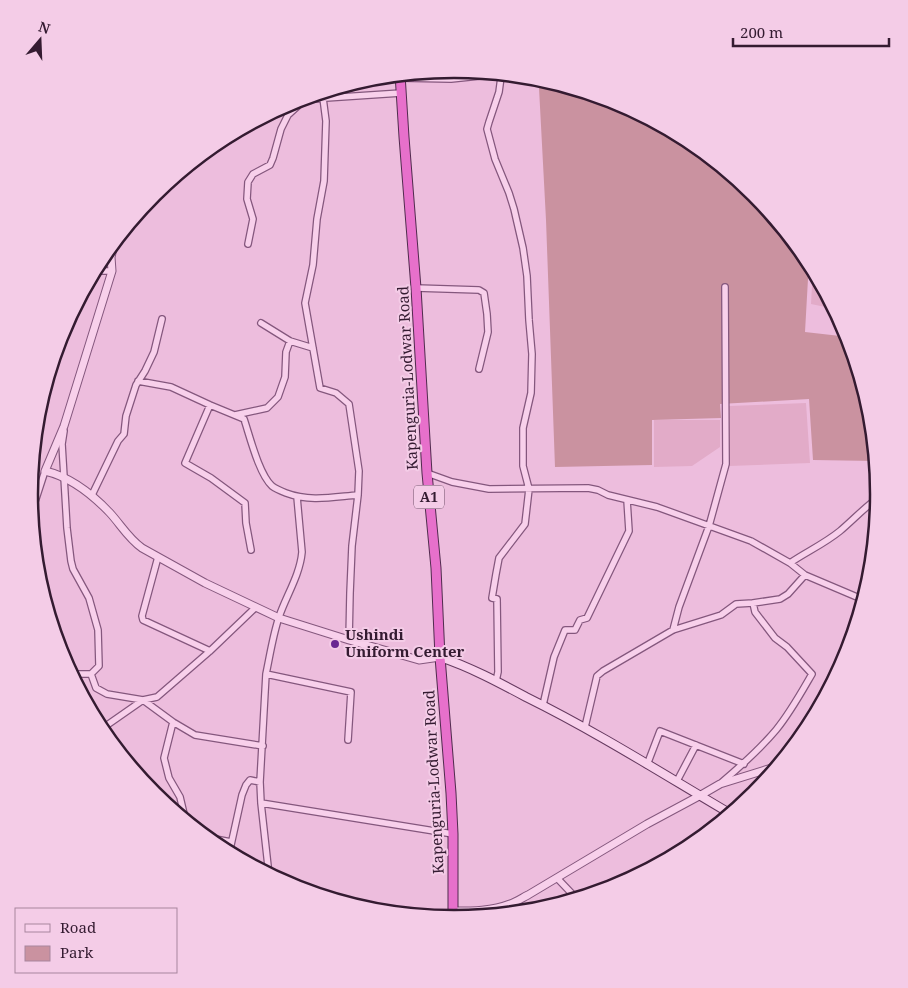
<svg xmlns="http://www.w3.org/2000/svg" width="908" height="988" font-family="'Noto Serif',serif">
<style>
.farmland{fill:#e2abc8}
.green{fill:#ca92a0}
.lines{fill:none;stroke-linecap:round;stroke-linejoin:round}
.minor-casing{stroke:#84577d;stroke-width:8}
.tertiary-casing{stroke:#84577d;stroke-width:9}
.secondary-casing{stroke:#663a60;stroke-width:10}
.trunk-casing{stroke:#512b4e;stroke-width:11}
.minor{stroke:#f8d0eb;stroke-width:5.5}
.tertiary{stroke:#f8d0eb;stroke-width:7}
.secondary{stroke:#f8d0eb;stroke-width:8}
.trunk{stroke:#e770cb;stroke-width:9}
.poi-dot{fill:#6a2892;stroke:#f4cce7;stroke-width:2}
.labels{text-anchor:middle;stroke-width:4;stroke-linejoin:round;paint-order:stroke}
.shield{fill:#f4cce7;stroke:#6e5068;stroke-width:1}
.shield-label{font-size:14px;font-weight:bold;fill:#341b31}
.street-label{font-size:15px;fill:#341b31;stroke:#f4cce7}
.poi-label{font-size:15px;font-weight:bold;fill:#341b31;stroke:#f4cce7;text-anchor:start}
.rim{fill:none;stroke:#341b31;stroke-width:2.5}
</style>
<rect width="100%" height="100%" fill="#edbddd"/>
<path class="farmland" d="M 813,267 L 835,309 L 811,304 Z
M 806,403 L 810,463 L 729,466 L 729,406 Z
M 720,420 L 720,447 L 692,466 L 654,467 L 654,420 Z"/>
<path class="green" d="M 569,87 L 617,101 L 690,141 L 755,194 L 809,261 L 805,332 L 849,337 L 871,411 L 876,461 L 813,460 L 809,399 L 720,404 L 721,418 L 652,420 L 652,465 L 555,467 L 546,220 L 539,88 Z"/>
<g class="lines">
<defs>
<path id="minor" d="M 400,78 L 451,79 L 489,75 L 501,77 L 499,92 L 489,122 L 487,129 L 495,159 L 509,193 L 514,209 L 523,248 L 527,276 L 529,320 L 532,354 L 531,393 L 523,428 L 523,466 L 529,489 L 525,524 L 499,558 L 496,574 L 492,598 L 497,599 L 498,672 L 496,681
M 323,98 L 326,121 L 324,181 L 317,219 L 313,265 L 305,303 L 320,388 L 336,393 L 349,404 L 359,471 L 358,495 L 352,546 L 350,593 L 349,640
M 248,244 L 253,219 L 247,199 L 248,182 L 253,174 L 270,165 L 273,158 L 281,129 L 288,115 L 300,104 L 311,99 L 401,93
M 93,271 L 112,271
M 416,288 L 479,290 L 484,293 L 487,314 L 488,332 L 479,369
M 261,323 L 290,341 L 313,348
M 138,381 L 171,387 L 210,405 L 244,419 C 250,437 259,474 272,486 C 276,489 281,491 286,493 C 310,502 333,497 358,495
M 210,405 L 185,463 L 211,478 L 245,503 L 246,523 L 251,550
M 235,415 L 267,408 L 278,397 L 285,377 L 286,352 L 290,341
M 64,431 L 62,444 L 64,477 L 67,528 L 71,561 L 73,569 L 89,598 L 98,630 L 99,666 L 91,674
M 427,473 L 452,482 L 489,489 L 588,488 L 598,490 L 608,495 L 657,507 L 751,541 L 790,563 L 805,575 L 864,600
M 92,495 L 118,441 L 124,434 L 126,416 L 136,385 L 145,371 L 154,352 L 162,319
M 297,497 L 302,552 C 300,575 286,596 279,617 C 273,635 270,655 266,674 L 351,692 L 348,740
M 31,514 L 45,471
M 158,557 L 142,616 L 143,620 L 210,651
M 790,563 C 806,552 824,544 840,531 C 853,520 865,507 879,497
M 673,630 L 679,607 L 709,526 L 726,464 L 725,287
M 71,674 L 91,674 L 96,688 L 107,694 L 143,700 L 157,697 L 210,651 L 255,608
M 266,674 L 260,782 L 261,803 L 269,875
M 543,705 L 554,657 L 565,630 L 575,630 L 580,620 L 587,618 L 629,531 L 627,500
M 173,722 L 195,735 L 263,746
M 585,727 L 597,676 L 603,671 L 673,630 L 721,615 L 736,604 L 753,603
M 100,730 L 143,700 L 173,722 L 164,758 L 169,778 L 180,797 L 184,814 L 184,820
M 647,765 L 660,731 L 744,764
M 677,781 L 696,745
M 722,782 C 741,766 760,749 776,730 C 790,713 801,693 812,674 L 787,647 L 775,638 L 755,612 L 753,603 L 780,599 L 788,594 L 805,575
M 261,803 L 453,834
M 725,819 L 726,811
M 205,837 L 231,842
M 229,854 L 242,795 L 246,785 L 250,780 L 260,782
M 557,878 L 577,899"/>
<path id="tertiary" d="M 115,240 L 111,257 L 112,271 L 64,426 L 45,471 C 71,477 92,494 110,513 C 121,525 128,538 142,548 L 205,583 L 279,618 L 349,640 L 419,660 L 440,657
M 454,911 C 472,911 492,911 510,904 C 516,902 522,898 528,895 L 647,824 L 701,795 L 720,784 L 778,766"/>
<path id="secondary" d="M 440,657 C 470,667 498,682 526,697 C 597,732 663,774 731,814"/>
<path id="trunk" d="M 400,74 L 404,137 L 416,288 L 427,473 L 436,568 L 440,657 L 451,793 L 453,834 L 453,919"/>
</defs>
<use href="#minor" class="minor-casing"/>
<use href="#tertiary" class="tertiary-casing"/>
<use href="#secondary" class="secondary-casing"/>
<use href="#trunk" class="trunk-casing"/>
<use href="#minor" class="minor"/>
<use href="#tertiary" class="tertiary"/>
<use href="#secondary" class="secondary"/>
<use href="#trunk" class="trunk"/>
</g>
<circle class="poi-dot" cx="335" cy="644" r="5"/>
<g class="labels">
<rect class="shield" x="414" y="485.5" width="30" height="23" rx="4"/>
<g class="shield-label">
<text x="429" y="502">A1</text>
</g>
<g class="street-label">
<text transform="translate(408 378) rotate(-93)" y="5">Kapenguria-Lodwar Road</text>
<text transform="translate(434 782) rotate(-93)" y="5">Kapenguria-Lodwar Road</text>
</g>
<g class="poi-label">
<text x="345" y="640">Ushindi<tspan x="345" dy="17">Uniform Center</tspan></text>
</g>
</g>
<path d="M0 0H908V988H0ZM38 494a416 416 0 1 1 832 0a416 416 0 1 1-832 0Z" fill="#f4cce7" fill-rule="evenodd"/>
<path class="rim" d="M38 494a416 416 0 1 1 832 0a416 416 0 1 1-832 0Z"/>
<rect x="15" y="908" width="162" height="65" fill="#f4cce7" stroke="#a7859e"/>
<rect x="25" y="924" width="25" height="8" fill="#f8d0eb" stroke="#a7859e"/>
<text x="60" y="933" font-size="15" fill="#341b31">Road</text>
<rect x="25" y="946" width="25" height="15" fill="#ca92a0" stroke="#a7859e"/>
<text x="60" y="958" font-size="15" fill="#341b31">Park</text>
<g transform="translate(40 40) rotate(19)" stroke="#f4cce7" stroke-width="4" paint-order="stroke">
<path d="M0-4L9 19L0 12L-9 19Z" fill="#341b31"/>
<text y="-8" font-size="14" font-weight="bold" text-anchor="middle" fill="#341b31">N</text>
</g>
<path d="M733 38v8h156v-8" fill="none" stroke="#341b31" stroke-width="2.5"/>
<text x="740" y="38" font-size="15" fill="#341b31" stroke="#f4cce7" stroke-width="4" paint-order="stroke">200 m</text>
</svg>
